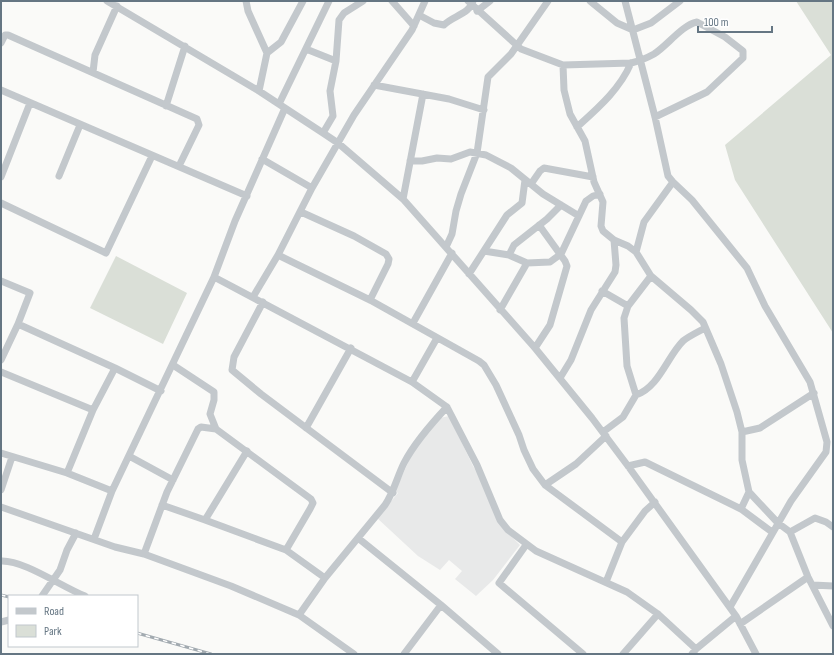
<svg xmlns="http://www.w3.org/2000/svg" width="834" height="655" font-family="'Sofia Sans Condensed',sans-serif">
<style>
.built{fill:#e8e9e9}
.green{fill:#dadfd7}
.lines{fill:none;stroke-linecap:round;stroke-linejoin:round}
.minor{stroke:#c3c8cc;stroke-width:7}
.rail-casing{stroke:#a2aab0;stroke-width:3}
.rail{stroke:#fff;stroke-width:1.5;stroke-dasharray:4.5;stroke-linecap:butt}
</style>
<rect width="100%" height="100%" fill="#fafaf8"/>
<path class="built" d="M 449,416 L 473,466 L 488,490 L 510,535 L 520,545 L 493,580 L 476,596 L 455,579 L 462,571 L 449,560 L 440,570 L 418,556 L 377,518 L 398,493 L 395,491 L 414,450 L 440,418 Z"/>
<path class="green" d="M 796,1 L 833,1 L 833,333 L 735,180 L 725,145 L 831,55 Z
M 116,256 L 187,293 L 163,344 L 90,308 Z"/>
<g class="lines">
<path class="minor" d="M 107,1 L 259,91 L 323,133 L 338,143 L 403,199 L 535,348 L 592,418 L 628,466 L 736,616 L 756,654
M 246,1 L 248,11 L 267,53 L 259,91
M 392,1 L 414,26
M 468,1 L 521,49 L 563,65 L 631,63 C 639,61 647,58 654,54 C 667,46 682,25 697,22 L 725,37 L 743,51 L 743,58 L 707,92 L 655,117
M 590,1 L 617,23 L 633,30 L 651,23 L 680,1
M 625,1 L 655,117 L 668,176 L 673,182 L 692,200 L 747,268 L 765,306 L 810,382 L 827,442 L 826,452 L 791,501 L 730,607
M 477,11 L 490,1
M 419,15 L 434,23 L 444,25 C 452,16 470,14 473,1
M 1,43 L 5,35 L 8,35 L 197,119 L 199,125 L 179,166
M 306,49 L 336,61 L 330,91 L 333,116 L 323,133
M 267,53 L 281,42 L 303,1
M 336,61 L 339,20 L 344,13 L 363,1
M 563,65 L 564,90 L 570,114 L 585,141 L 594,182 L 603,202 L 601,226 L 603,231 L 614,240 L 628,246 L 636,252 L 651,276 L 691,310 L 703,322 L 721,364 L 737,412 L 742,432 L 742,460 L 749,492 L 778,523 L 790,532 L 808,577 L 833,626
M 93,72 L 95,55 L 117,6
M 374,85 L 449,99 L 484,110
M 1,90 L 247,196
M 279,104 L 329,1
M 166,106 L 185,46
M 577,127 C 598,108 620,89 631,63
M 410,161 L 422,161 L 437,158 L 451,159 L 470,152 L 486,155 L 511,168 L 543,194 L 579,216
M 59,176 L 80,125
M 1,177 L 30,103
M 531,184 L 540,171 L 544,168 L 593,177
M 312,188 L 354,115 L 412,30 L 425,1
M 403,199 L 423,94
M 1,203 L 106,253 L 152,156
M 301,212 L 354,236 L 386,254 L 389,259 L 388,264 L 370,300
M 446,247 L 452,234 L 456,211 L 461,194 L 477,153 L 488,77 L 511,54 L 548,1
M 484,251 L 509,255 L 527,263 L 550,262 L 561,254 L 586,201 L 593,196 L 600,194
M 636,252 L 644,222 L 673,182
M 278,255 L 370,300 L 479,361 L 484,365 L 496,385 L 519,435 L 524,450 L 533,469 L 545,485 L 622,542 L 606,582
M 509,255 L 514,245 L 547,219 L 561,205
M 469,274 L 507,215 L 522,203 L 525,180
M 214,277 L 412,382 L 447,407 L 477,465 L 500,520 L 508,530 L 536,551 L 627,592 L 658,614 L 696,649
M 1,281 L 30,293 L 18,324
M 602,291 L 628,306
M 253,297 L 278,255 L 312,188 L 262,159
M 263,302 L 234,357 L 232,370 L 261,394 L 393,493
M 500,310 L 527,263
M 413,323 L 452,253
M 535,348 L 550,325 L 567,266 L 565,261 L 539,225
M 1,360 L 18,324 L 115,368 L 161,391
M 173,365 L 214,392 L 214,400 L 210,414 L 216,429 L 311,499 L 313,503 L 310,509 L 286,550 L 325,578
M 1,372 L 93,410
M 560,378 L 571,360 L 591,310 L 615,272 L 616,265 L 614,240
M 412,382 L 437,338
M 636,395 C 659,387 667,357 683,341 C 689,336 698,332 705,328
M 306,428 L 351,348
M 603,432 L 623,417 L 636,395 L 627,366 L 624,318 L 628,306 L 651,276
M 742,432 L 760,428 L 814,393
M 247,451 L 205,520 L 286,550
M 1,453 L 67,473 L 112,491
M 129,456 L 173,480
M 628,466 L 645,462 L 741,509 L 749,492
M 67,473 L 93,410 L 115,368
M 545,485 L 576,464 L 606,436
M 1,490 L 12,457
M 162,505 L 205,520
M 1,507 L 115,547 L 144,554 L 231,586 L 299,615 L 354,654
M 741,509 L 772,532
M 790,532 L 815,518 L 826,522 L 833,527
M 358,538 L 441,605
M 94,539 L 112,491 L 214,277 L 235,221 L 285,108
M 622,542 L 645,511 L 655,502
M 526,545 L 499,583 L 583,654
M 144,554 L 167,492 L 198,429 L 201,427 L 216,429
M 1,561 C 24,560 62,587 85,596
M 813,585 L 833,586
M 42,596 L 60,570 L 67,550 L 76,533
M 299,615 L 325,578 L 385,505 C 394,492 397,477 404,463 C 415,442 431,424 447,407
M 1,622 L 9,620
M 740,624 L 808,577
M 404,654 L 441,605 L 498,654
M 623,654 L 658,614
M 692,654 L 696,649 L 736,616"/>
<defs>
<path id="rail" d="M 1,595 L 9,597
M 137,633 L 211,654"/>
</defs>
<use href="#rail" class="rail-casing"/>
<use href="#rail" class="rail"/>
</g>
<rect width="834" height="655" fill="none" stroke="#657683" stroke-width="4"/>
<rect x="8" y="595" width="130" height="52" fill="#ffffff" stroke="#c1c8cd"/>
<rect x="16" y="608" width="20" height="6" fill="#c3c8cc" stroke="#c1c8cd"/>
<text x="44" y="615" font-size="12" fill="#657683">Road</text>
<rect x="16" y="625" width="20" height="12" fill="#dadfd7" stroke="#c1c8cd"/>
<text x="44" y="635" font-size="12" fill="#657683">Park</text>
<path d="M698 26v6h74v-6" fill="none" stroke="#657683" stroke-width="2"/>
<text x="704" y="26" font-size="12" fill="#657683" stroke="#ffffff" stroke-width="3" paint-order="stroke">100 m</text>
</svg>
